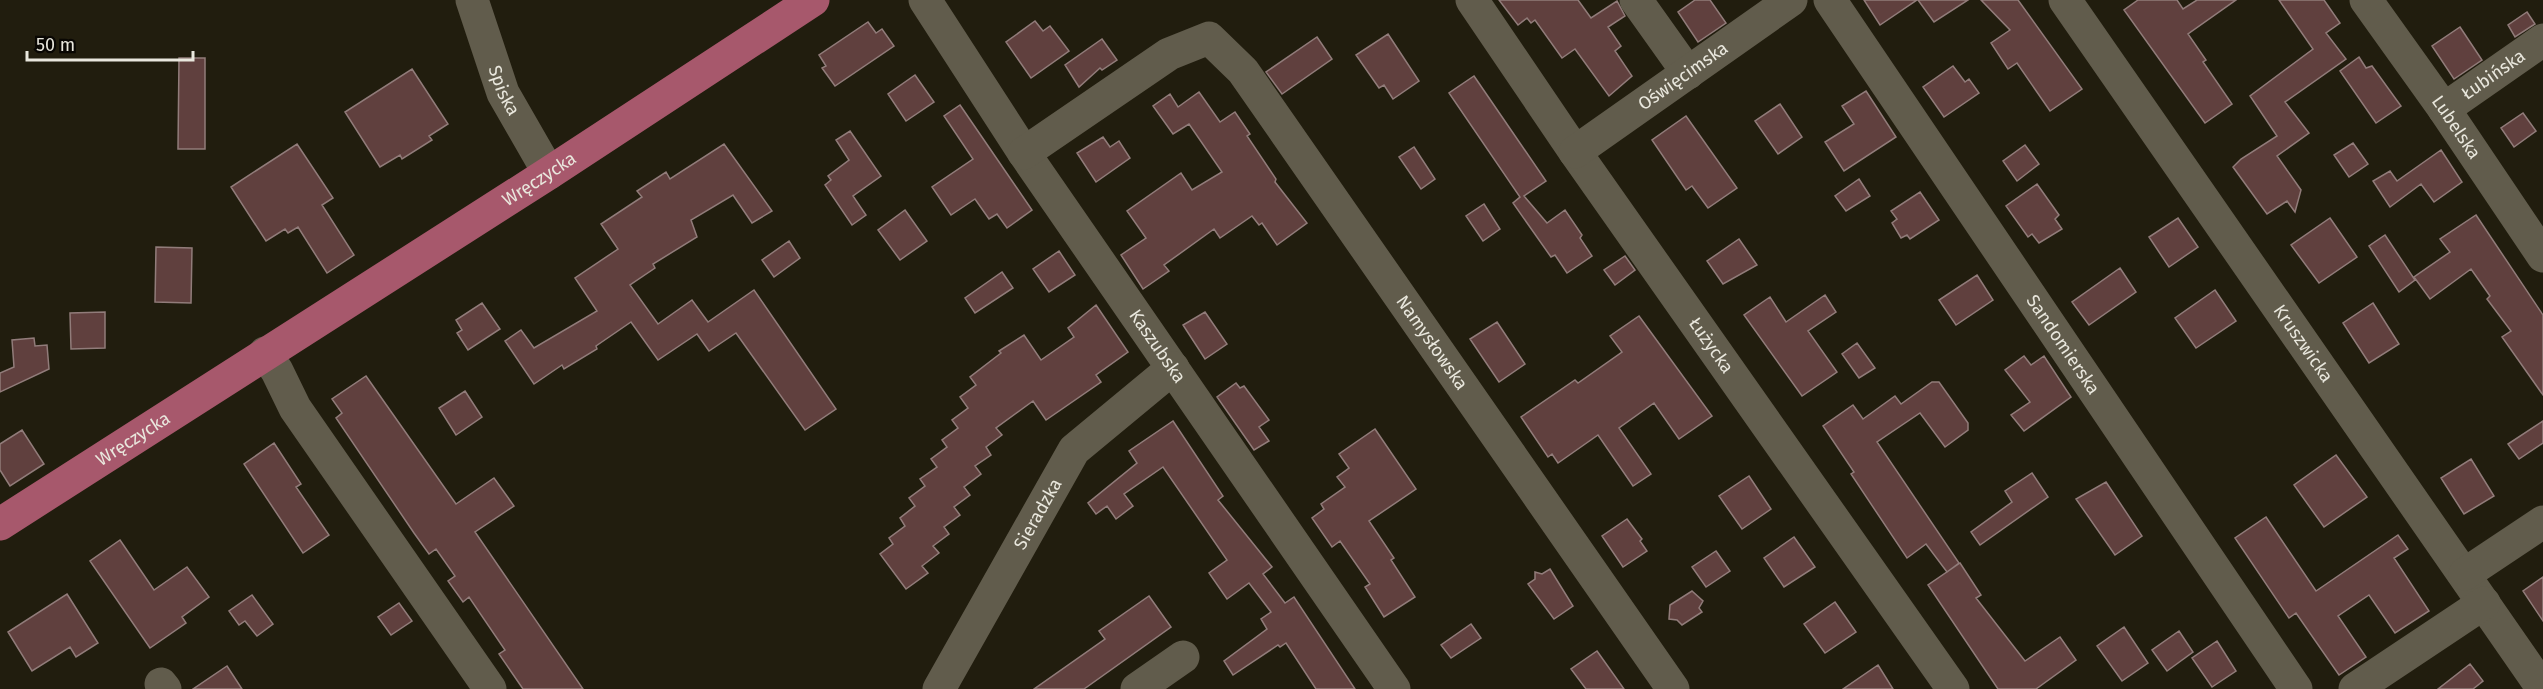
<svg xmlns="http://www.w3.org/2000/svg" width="2543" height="689" font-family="'Fira Sans',sans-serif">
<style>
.building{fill:#60403e;stroke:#917c7a;stroke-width:1.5}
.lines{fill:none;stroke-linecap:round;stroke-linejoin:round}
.minor{stroke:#615c4c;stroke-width:33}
.major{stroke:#a7586c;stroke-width:33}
.labels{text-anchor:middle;stroke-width:4.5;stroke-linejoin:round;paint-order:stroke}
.street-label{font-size:18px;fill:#e9e7dd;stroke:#090703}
</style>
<rect width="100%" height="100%" fill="#211d0e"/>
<path class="building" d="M 1499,0 L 1578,0 L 1591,18 L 1617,1 L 1625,16 L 1608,27 L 1621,46 L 1615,51 L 1632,76 L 1609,96 L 1575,49 L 1562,58 L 1535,20 L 1531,23 L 1527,18 L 1518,25 Z
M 1695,0 L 1710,0 L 1726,23 L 1698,42 L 1678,12 Z
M 1864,0 L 1917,0 L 1880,25 Z
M 1918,0 L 1968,0 L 1934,22 Z
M 1981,0 L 2018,0 L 2082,89 L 2050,111 L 2017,63 L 2008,69 L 1991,43 L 2010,30 Z
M 2138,0 L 2177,0 L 2183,9 L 2197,0 L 2236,0 L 2188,34 L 2206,60 L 2203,62 L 2232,104 L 2205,123 L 2124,10 Z
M 2279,0 L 2324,0 L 2340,23 L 2326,33 L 2346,59 L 2285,102 L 2309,133 L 2277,156 L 2301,190 L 2295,212 L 2287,201 L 2267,214 L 2233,167 L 2241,159 L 2277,136 L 2250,96 L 2313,49 Z
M 2527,12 L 2535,24 L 2515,37 L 2508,25 Z
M 1035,21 L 1043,31 L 1050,26 L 1069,51 L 1031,78 L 1006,42 Z
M 868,22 L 876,33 L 882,29 L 894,46 L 835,86 L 822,68 L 826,66 L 819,55 Z
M 2460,27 L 2482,60 L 2454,79 L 2432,46 Z
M 1388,34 L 1419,81 L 1393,99 L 1384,85 L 1379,88 L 1356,55 Z
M 1317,37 L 1332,59 L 1282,94 L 1266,72 Z
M 1102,39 L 1117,60 L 1102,70 L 1100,68 L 1079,87 L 1065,65 Z
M 2359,57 L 2366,68 L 2372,66 L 2401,106 L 2376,123 L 2340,71 Z
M 179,58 L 205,58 L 205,149 L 178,149 Z
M 1953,66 L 1965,82 L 1969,79 L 1979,93 L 1944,117 L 1923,87 Z
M 412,69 L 448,124 L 429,136 L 432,140 L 402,159 L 400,155 L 380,167 L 345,112 Z
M 915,75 L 934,102 L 906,121 L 888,94 Z
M 1474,76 L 1546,181 L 1524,196 L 1547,223 L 1565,210 L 1582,235 L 1580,238 L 1592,256 L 1567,273 L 1555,255 L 1551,257 L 1513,203 L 1520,197 L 1449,93 Z
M 1866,91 L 1896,137 L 1844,171 L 1825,142 L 1854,124 L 1842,106 Z
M 1199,92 L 1220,122 L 1235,112 L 1250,134 L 1247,136 L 1276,179 L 1275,182 L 1307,223 L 1277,245 L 1262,223 L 1259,225 L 1252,216 L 1220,238 L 1214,229 L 1164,265 L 1169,271 L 1143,289 L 1121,255 L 1146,238 L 1127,211 L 1181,173 L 1192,190 L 1222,172 L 1189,124 L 1173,134 L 1153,106 L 1170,94 L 1178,107 Z
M 1780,104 L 1802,137 L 1778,154 L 1755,121 Z
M 960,105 L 1032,210 L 1007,228 L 997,214 L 989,219 L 975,199 L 951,215 L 932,187 L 973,159 L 944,116 Z
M 2523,113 L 2536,131 L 2514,147 L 2501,128 Z
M 1686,116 L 1737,188 L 1708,208 L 1692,186 L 1686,190 L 1652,140 Z
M 850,131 L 881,176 L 853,196 L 866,215 L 852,225 L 825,185 L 831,180 L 828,176 L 849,160 L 836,140 Z
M 1103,137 L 1110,147 L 1119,141 L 1130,158 L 1096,182 L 1077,153 Z
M 2353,143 L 2368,164 L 2349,177 L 2334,155 Z
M 297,144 L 333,198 L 322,205 L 354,255 L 327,273 L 298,227 L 288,233 L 285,229 L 266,241 L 231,187 Z
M 724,144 L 772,211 L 752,223 L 733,195 L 691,220 L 697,237 L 653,264 L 655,268 L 630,285 L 658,324 L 692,300 L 708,322 L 754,290 L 836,409 L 805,430 L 736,333 L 709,351 L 697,334 L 658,360 L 631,322 L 596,346 L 597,349 L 564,369 L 562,365 L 534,384 L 505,341 L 521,330 L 534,348 L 597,311 L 575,278 L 618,249 L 601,224 L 642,197 L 637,191 L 666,172 L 670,179 Z
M 2025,145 L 2039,164 L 2017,181 L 2003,161 Z
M 1414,147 L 1435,179 L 1421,189 L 1399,157 Z
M 2441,150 L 2462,182 L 2434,202 L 2421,184 L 2390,207 L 2373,181 L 2390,171 L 2397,181 Z
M 1859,179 L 1870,196 L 1846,211 L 1835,196 Z
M 2037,184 L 2059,215 L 2055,219 L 2062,229 L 2039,243 L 2032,234 L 2028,237 L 2006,206 Z
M 1920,192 L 1939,220 L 1910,239 L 1907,235 L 1901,238 L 1892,223 L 1897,219 L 1891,211 Z
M 1484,204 L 1500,229 L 1483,241 L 1466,216 Z
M 905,210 L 927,241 L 900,260 L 878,230 Z
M 2476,215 L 2543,315 L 2543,395 L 2502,337 L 2511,331 L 2487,299 L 2490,296 L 2471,269 L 2430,299 L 2414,277 L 2450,252 L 2440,239 Z
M 2178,218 L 2198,247 L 2169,267 L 2149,237 Z
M 2330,218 L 2357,257 L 2319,283 L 2291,245 Z
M 2385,235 L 2415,280 L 2399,292 L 2369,246 Z
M 1739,239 L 1757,265 L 1723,284 L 1707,261 Z
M 789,241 L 800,258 L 774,277 L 762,260 Z
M 156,247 L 192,248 L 191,303 L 155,302 Z
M 1059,251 L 1075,275 L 1049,292 L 1033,269 Z
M 1625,256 L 1635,270 L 1615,285 L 1604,270 Z
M 2120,268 L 2136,292 L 2089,325 L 2072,302 Z
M 1002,272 L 1013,288 L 975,313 L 965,298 Z
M 1977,275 L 1993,300 L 1956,325 L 1939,300 Z
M 2215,290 L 2236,321 L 2196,348 L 2175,318 Z
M 1825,295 L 1836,312 L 1808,331 L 1837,372 L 1802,396 L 1744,315 L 1770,297 L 1786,322 Z
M 482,303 L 500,329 L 468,350 L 457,333 L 462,330 L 456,320 Z
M 2373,303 L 2399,344 L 2369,363 L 2343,323 Z
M 1096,305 L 1128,352 L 1096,375 L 1101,382 L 1046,420 L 1033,401 L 996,428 L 1002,435 L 986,447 L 991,455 L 975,466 L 981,474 L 964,487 L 970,495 L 954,507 L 960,515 L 944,527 L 949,534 L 933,546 L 939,553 L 922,566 L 928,573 L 906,589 L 880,554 L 893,544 L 889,538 L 905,526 L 900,518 L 915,506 L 909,498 L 925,486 L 920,479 L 937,467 L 931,459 L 947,447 L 942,440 L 958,428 L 952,420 L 968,408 L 960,397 L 976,385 L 970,377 L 1001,353 L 999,351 L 1024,335 L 1041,360 L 1074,337 L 1068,328 Z
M 105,312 L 105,348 L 71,349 L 70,313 Z
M 1205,312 L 1227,344 L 1205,359 L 1183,325 Z
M 1639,316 L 1712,416 L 1679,439 L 1654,403 L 1619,428 L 1651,474 L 1633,486 L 1598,435 L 1558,463 L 1552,454 L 1548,457 L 1521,417 L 1575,380 L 1578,383 L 1622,352 L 1610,336 Z
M 1497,322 L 1525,364 L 1499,382 L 1470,339 Z
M 34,338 L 35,346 L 47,345 L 49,369 L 0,392 L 0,373 L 14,367 L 12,340 Z
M 1857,343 L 1875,368 L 1859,378 L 1842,354 Z
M 2024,356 L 2031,365 L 2044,356 L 2071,397 L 2024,431 L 2011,415 L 2030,402 L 2005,370 Z
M 366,376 L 456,504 L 494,478 L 514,506 L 475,532 L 583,689 L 523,689 L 499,654 L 505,650 L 469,597 L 463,602 L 448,581 L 455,576 L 436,549 L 429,554 L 414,533 L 336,418 L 342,413 L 332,399 Z
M 1932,382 L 1939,382 L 1968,423 L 1968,430 L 1945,447 L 1920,413 L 1877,442 L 1959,563 L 1947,572 L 1926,544 L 1907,558 L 1851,474 L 1854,472 L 1823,426 L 1853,405 L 1863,419 L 1895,396 L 1901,404 Z
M 1236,383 L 1240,388 L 1244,386 L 1269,420 L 1259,427 L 1269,441 L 1254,450 L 1217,397 Z
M 465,391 L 482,417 L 456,435 L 439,408 Z
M 1173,421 L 1223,496 L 1218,500 L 1272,567 L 1263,574 L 1285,603 L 1294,597 L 1355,689 L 1316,689 L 1286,643 L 1280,647 L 1278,645 L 1233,675 L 1224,661 L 1267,629 L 1261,619 L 1271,612 L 1249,583 L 1227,599 L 1209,573 L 1227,560 L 1163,467 L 1124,494 L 1133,506 L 1116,519 L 1107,506 L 1096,514 L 1088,503 L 1137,463 L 1129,451 Z
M 2543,421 L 2543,443 L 2519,459 L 2508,444 Z
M 1375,429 L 1416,489 L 1369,521 L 1394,558 L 1391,560 L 1415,597 L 1384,617 L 1365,587 L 1370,584 L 1340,541 L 1332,547 L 1312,518 L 1324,509 L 1321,504 L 1345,487 L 1337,477 L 1349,468 L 1339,454 Z
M 22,430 L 44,464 L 10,486 L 0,470 L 0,444 Z
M 274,443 L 301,484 L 296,487 L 329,535 L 303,553 L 244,464 Z
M 2336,455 L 2367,497 L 2324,527 L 2294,485 Z
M 2471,459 L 2494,496 L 2464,514 L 2441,478 Z
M 2032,473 L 2048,497 L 1980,545 L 1971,532 L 2012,502 L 2005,491 Z
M 1749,476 L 1771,509 L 1742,529 L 1719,496 Z
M 2106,482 L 2142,536 L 2115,555 L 2076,499 Z
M 2266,517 L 2316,591 L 2398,535 L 2408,549 L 2394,558 L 2429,611 L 2395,633 L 2369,595 L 2338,616 L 2366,657 L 2339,675 L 2296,613 L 2289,618 L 2235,538 Z
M 1627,519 L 1642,539 L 1640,541 L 1647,551 L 1623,567 L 1602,536 Z
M 1794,537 L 1815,567 L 1784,587 L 1764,558 Z
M 120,540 L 154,590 L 187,567 L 209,597 L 182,617 L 186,623 L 150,648 L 90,561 Z
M 1716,551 L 1730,571 L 1706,587 L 1692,567 Z
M 1960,563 L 1981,595 L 1976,598 L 2025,661 L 2060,637 L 2076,660 L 2036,689 L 1998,689 L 1928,585 Z
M 1550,569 L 1573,606 L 1554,619 L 1528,584 L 1535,579 L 1535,572 L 1542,574 Z
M 2543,577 L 2543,621 L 2523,591 Z
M 1692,591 L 1703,601 L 1699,608 L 1702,612 L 1682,625 L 1677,620 L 1669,619 L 1670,605 Z
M 67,594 L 98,643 L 76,657 L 70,647 L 32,671 L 8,632 Z
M 252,595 L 273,624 L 257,636 L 245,621 L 239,625 L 229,611 Z
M 1149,596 L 1171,627 L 1084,689 L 1034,689 L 1105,639 L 1099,631 Z
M 1835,602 L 1856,632 L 1825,653 L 1804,624 Z
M 399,603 L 412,621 L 391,635 L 378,617 Z
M 1471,624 L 1481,638 L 1451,658 L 1441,645 Z
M 2124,627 L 2148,663 L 2122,681 L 2097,646 Z
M 2179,631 L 2193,652 L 2167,671 L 2152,650 Z
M 2217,641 L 2236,671 L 2212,687 L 2192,658 Z
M 1597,651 L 1624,689 L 1586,689 L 1571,669 Z
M 2470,664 L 2483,681 L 2473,689 L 2438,689 Z
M 1878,665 L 1893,689 L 1843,689 Z
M 227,666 L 242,689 L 193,689 Z"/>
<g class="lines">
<g class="minor">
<path id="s1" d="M 472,0 L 503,93 L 549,173"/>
<path id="s2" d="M 925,0 L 1024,153 L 1394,689"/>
<path id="s3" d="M 1472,0 L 1575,152 L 1953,689"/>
<path d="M 1636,0 L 1688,73"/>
<path id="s4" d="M 1830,0 L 2296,689"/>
<path id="s5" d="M 2065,0 L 2543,689"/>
<path id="s6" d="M 2366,0 L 2444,109 L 2543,256"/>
<path id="s7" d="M 2444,109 L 2543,40"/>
<path id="s8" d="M 1575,152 L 1791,0"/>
<path id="s9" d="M 1024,153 L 1169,54 L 1209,38 L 1243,71 L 1673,689"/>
<path d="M 265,353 L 277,371 L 295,408 L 490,689"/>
<path d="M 2465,574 L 2543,522"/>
<path d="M 161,684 L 165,689"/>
<path id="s10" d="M 939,689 L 1074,450 L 1173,368"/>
<path d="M 1137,689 L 1183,657"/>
<path d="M 2355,689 L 2484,603"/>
</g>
<path class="major" id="s11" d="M 0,524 L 549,173 L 813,0"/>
</g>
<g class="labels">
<g class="street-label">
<text dy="6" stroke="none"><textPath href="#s7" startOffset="60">Łubińska</textPath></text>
<text dy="6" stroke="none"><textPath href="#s8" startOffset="132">Oświęcimska</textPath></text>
<text dy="6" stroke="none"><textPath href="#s1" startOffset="96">Spiska</textPath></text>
<text dy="6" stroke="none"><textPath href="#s6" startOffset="156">Lubelska</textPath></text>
<text dy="6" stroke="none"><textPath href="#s11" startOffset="640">Wręczycka</textPath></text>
<text dy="6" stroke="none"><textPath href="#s9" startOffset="597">Namysłowska</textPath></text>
<text dy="6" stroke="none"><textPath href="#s4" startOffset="416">Sandomierska</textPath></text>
<text dy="6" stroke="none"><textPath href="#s5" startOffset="418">Kruszwicka</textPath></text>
<text dy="6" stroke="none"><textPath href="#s2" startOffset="417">Kaszubska</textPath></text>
<text dy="6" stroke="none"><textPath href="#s3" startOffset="420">Łużycka</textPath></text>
<text dy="6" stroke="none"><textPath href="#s11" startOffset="158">Wręczycka</textPath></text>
<text dy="6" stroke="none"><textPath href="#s10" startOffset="201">Sieradzka</textPath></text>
</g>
</g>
<path d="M27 51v9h166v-9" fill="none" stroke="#e9e7dd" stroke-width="3"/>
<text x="36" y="51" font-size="18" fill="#e9e7dd" stroke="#090703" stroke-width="4.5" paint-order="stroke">50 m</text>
</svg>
